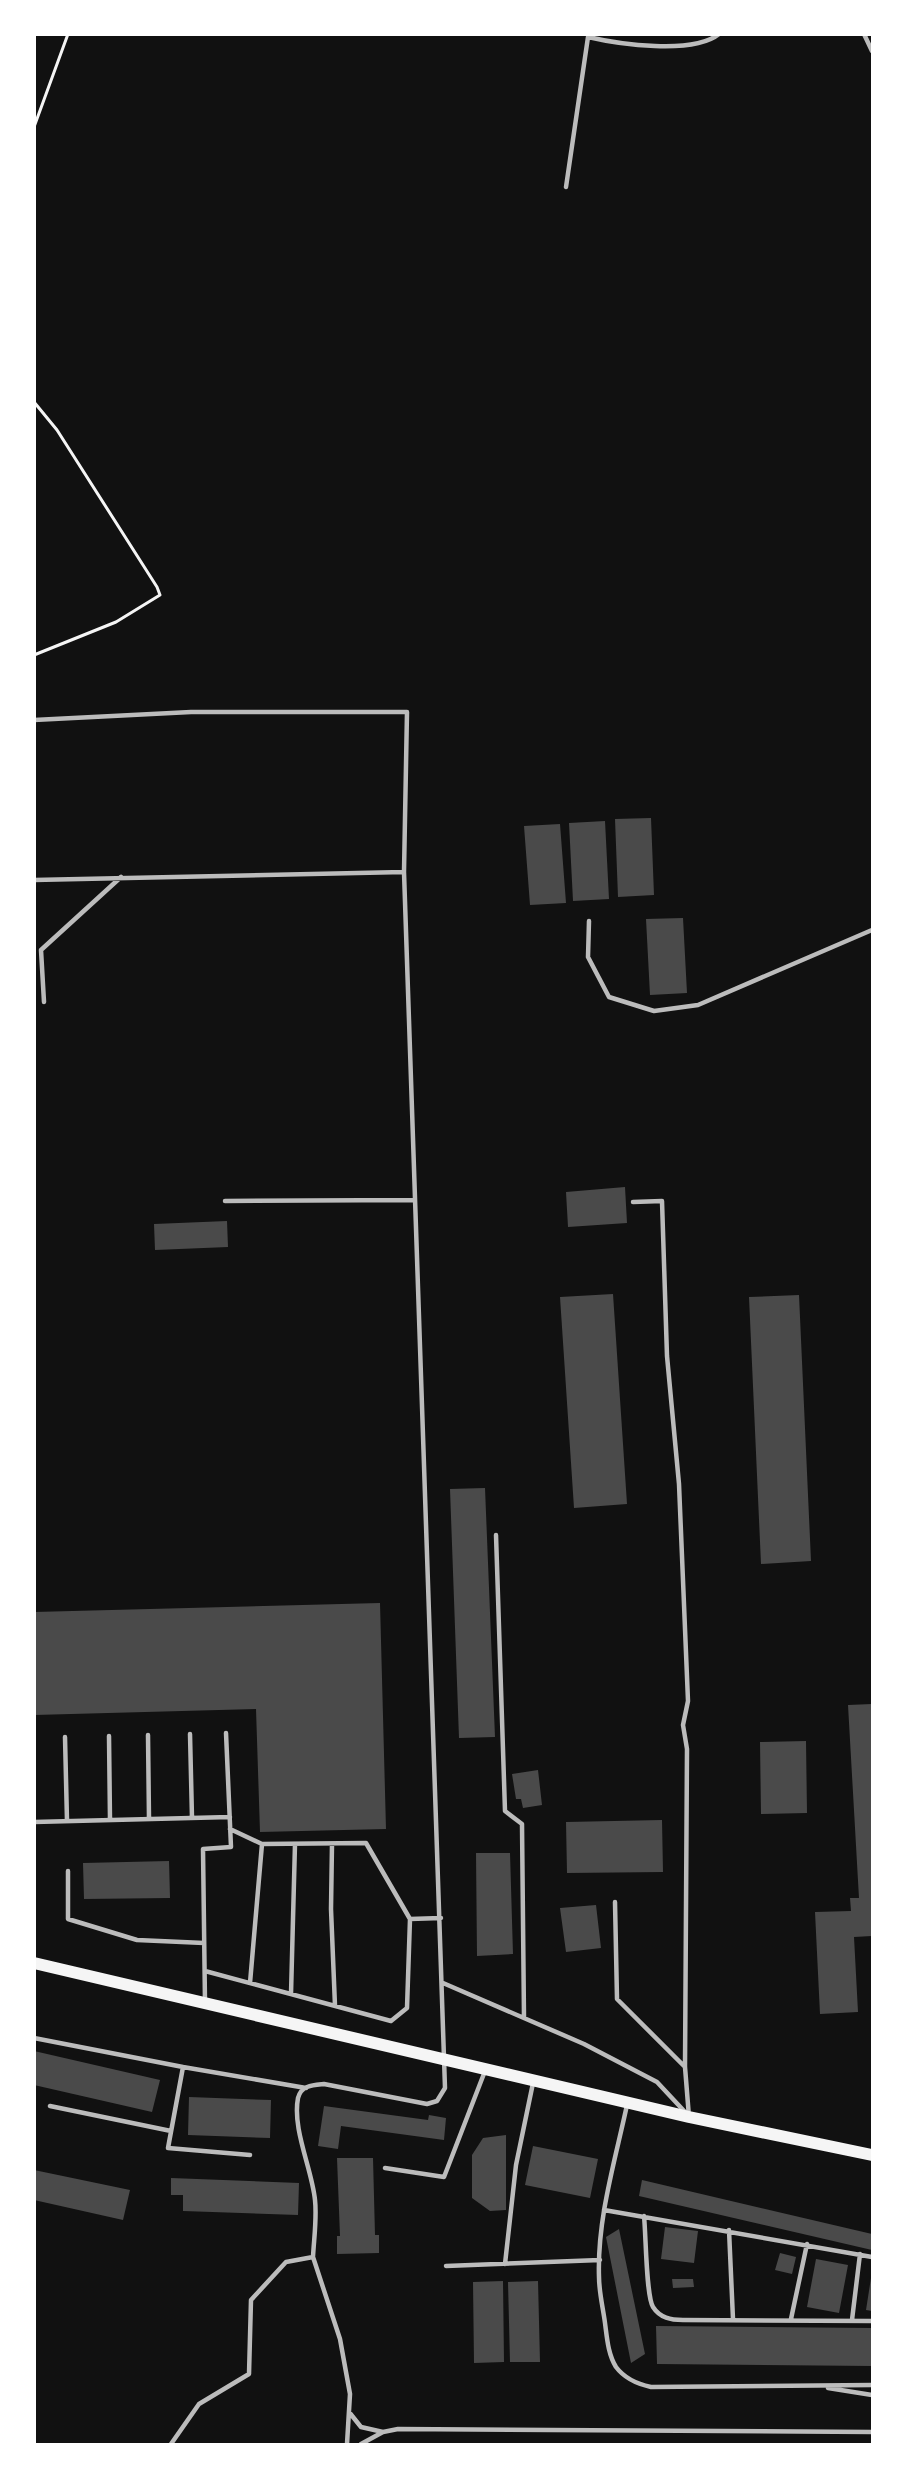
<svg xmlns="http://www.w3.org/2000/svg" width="907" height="2479" font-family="Montserrat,sans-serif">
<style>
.building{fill:#4a4a4a}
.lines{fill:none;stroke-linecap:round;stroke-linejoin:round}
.path{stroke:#f5f5f5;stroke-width:3}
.service{stroke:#bcbcbc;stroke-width:4.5}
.secondary{stroke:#f5f5f5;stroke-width:12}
</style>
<rect width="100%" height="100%" fill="#111"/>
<path class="building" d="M 651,818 L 654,895 L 618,897 L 615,819 Z
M 605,821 L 609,899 L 573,901 L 569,823 Z
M 560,824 L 566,903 L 530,905 L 524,826 Z
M 683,918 L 687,993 L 650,995 L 646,919 Z
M 625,1187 L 627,1223 L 568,1227 L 566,1192 Z
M 227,1221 L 228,1247 L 155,1250 L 154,1224 Z
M 613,1294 L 627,1504 L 574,1508 L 560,1297 Z
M 799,1295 L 811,1561 L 761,1564 L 749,1297 Z
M 485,1488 L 495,1737 L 459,1738 L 450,1489 Z
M 380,1603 L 386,1829 L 260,1832 L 256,1709 L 34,1715 L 34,1612 Z
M 872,1704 L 872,1936 L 854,1937 L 858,2012 L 820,2014 L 815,1912 L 851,1911 L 850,1898 L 859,1898 L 848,1705 Z
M 806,1741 L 807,1813 L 761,1814 L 760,1742 Z
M 538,1770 L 542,1805 L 523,1808 L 521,1799 L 516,1799 L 512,1774 Z
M 662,1820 L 663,1872 L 567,1873 L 566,1822 Z
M 476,1853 L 510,1853 L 513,1954 L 477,1956 Z
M 169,1861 L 170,1898 L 84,1899 L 83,1863 Z
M 596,1905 L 601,1948 L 566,1952 L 560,1908 Z
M 34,2051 L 160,2080 L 152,2112 L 34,2085 Z
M 189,2097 L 271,2100 L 270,2138 L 188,2135 Z
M 324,2106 L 428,2120 L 429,2115 L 446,2118 L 444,2140 L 341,2126 L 338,2149 L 318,2146 Z
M 506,2135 L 506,2210 L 490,2211 L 472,2198 L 472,2155 L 483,2138 Z
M 533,2146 L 598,2159 L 590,2198 L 525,2185 Z
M 337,2158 L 373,2158 L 375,2235 L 379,2235 L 379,2253 L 337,2254 L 337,2236 L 340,2236 Z
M 34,2170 L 130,2190 L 123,2220 L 34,2200 Z
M 171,2178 L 299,2183 L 298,2215 L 183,2211 L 183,2195 L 171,2195 Z
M 642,2180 L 872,2234 L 872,2250 L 639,2196 Z
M 665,2227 L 698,2231 L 694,2263 L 661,2259 Z
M 619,2229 L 645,2354 L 631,2363 L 606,2237 Z
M 780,2253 L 796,2257 L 792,2274 L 775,2270 Z
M 816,2259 L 848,2265 L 839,2313 L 807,2307 Z
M 871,2278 L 872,2278 L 872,2311 L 866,2310 Z
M 672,2279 L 693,2279 L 694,2287 L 673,2288 Z
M 503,2281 L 504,2362 L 474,2363 L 473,2282 Z
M 538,2281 L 540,2362 L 510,2362 L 508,2282 Z
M 656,2326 L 872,2328 L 872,2366 L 657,2364 Z"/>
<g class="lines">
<path class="path" d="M 34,127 L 68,34
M 34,402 L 57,430 L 157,587 L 160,595 L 116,622 L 34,655"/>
<path class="service" d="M 864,34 L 872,51
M 588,37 C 618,44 693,55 719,34
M 566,187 L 588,37
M 34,720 L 191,712 L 407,712 L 404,872 L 445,2088 L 437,2101 L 427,2104 L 324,2084 C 314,2085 301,2085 298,2098 C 292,2129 312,2169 315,2200 C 317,2218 314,2238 313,2257
M 34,880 L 404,872
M 589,921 L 588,957 L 609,997 L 654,1011 L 698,1005 L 872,930
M 44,1002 L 41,950 L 121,877
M 225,1201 L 415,1200
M 633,1202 L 662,1201 L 667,1356 L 679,1484 L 688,1701 L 683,1725 L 687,1749 L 685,2067 L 689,2117
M 496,1535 L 505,1811 L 522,1824 L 524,2018
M 190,1734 L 192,1818
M 148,1735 L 149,1819
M 109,1736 L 110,1820
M 65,1737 L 67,1821
M 34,1822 L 230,1817
M 230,1829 L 262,1844 L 366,1843 L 410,1919 L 441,1918
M 332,1844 L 331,1909 L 335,2006
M 68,1871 L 68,1919 L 137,1940 L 204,1943
M 615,1902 L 617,1999 L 685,2067
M 205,1971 L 391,2021 L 407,2008 L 410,1919
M 250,1983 L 262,1844
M 443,1983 L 584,2044 L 657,2082 L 685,2112
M 291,1994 L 295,1844
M 205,2003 L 203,1849 L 231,1847 L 226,1733
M 34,2038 L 183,2067
M 627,2105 C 615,2161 597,2219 599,2277 C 599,2292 603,2308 605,2323 C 607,2338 608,2354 616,2367 C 625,2379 637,2384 651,2387 L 872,2385
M 50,2106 L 171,2131
M 250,2155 L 168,2148 L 183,2067 L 306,2088
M 385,2168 L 444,2177 L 485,2071
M 604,2210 L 872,2257
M 644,2216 C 646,2234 646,2296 653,2307 C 660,2318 671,2320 683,2320 L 872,2321
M 729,2230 L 733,2319
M 505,2264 L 516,2165 L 533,2083
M 446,2266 L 600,2260
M 791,2319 L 807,2244
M 852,2320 L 860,2254
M 828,2388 L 872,2395
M 349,2412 L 361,2427 L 383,2432
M 171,2444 L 199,2404 L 249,2374 L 251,2300 L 286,2262 L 313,2257 L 340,2339 L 350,2394 L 347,2444
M 361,2444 L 383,2432 L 398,2429 L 872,2432"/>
<path class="secondary" d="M 34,1963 L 689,2117 L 872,2155"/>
</g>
<rect width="907" height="2479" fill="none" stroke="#ffffff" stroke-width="72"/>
</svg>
